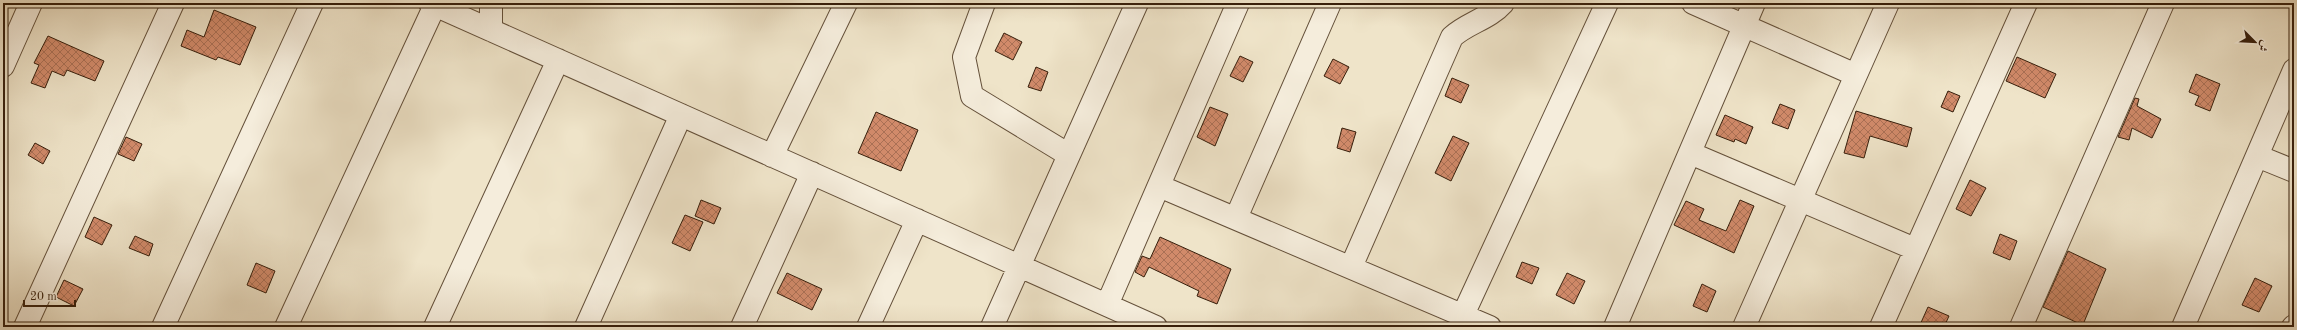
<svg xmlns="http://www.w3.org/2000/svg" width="2297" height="330" font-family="'Old Standard TT',Amiri,serif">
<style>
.building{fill:url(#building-cross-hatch);stroke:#361e0b}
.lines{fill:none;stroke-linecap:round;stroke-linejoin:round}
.minor-casing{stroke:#64503a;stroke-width:24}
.minor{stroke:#f5eddc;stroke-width:22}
</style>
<defs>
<pattern id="building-cross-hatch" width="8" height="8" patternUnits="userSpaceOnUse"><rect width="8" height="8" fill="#d18a6a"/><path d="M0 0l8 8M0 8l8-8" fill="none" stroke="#aa7055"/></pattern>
</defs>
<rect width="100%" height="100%" fill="#efe4c9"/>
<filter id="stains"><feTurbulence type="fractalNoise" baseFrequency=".005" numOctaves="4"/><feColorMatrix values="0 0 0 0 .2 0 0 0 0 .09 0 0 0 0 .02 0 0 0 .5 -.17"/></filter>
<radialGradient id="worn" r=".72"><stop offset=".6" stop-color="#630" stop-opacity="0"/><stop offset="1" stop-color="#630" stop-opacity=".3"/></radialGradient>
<path class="building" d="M 214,10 L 256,27 L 240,65 L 218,57 L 216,60 L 181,46 L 187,30 L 204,37 Z
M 1004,33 L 1022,42 L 1013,60 L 995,51 Z
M 48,36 L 104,61 L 95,81 L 67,70 L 64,76 L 52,71 L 45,88 L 31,83 L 39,65 L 34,63 Z
M 1240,56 L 1253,62 L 1243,82 L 1230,76 Z
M 2017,57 L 2056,74 L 2045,98 L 2006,81 Z
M 1333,59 L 1349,67 L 1340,84 L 1324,76 Z
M 1036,67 L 1048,72 L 1041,91 L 1028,87 Z
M 2196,74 L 2220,84 L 2210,111 L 2195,105 L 2199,96 L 2189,92 Z
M 1452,78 L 1469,85 L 1461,103 L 1445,96 Z
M 1948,91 L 1960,96 L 1953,112 L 1941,107 Z
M 2135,98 L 2139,99 L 2137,106 L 2161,119 L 2152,138 L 2132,128 L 2129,140 L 2118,137 Z
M 1780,104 L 1795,110 L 1788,129 L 1772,123 Z
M 1210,107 L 1228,114 L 1215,146 L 1197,137 Z
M 1856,111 L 1912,128 L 1907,147 L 1870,136 L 1864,158 L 1844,153 Z
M 876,112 L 918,130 L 901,171 L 858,153 Z
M 1725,115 L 1753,127 L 1746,144 L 1735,139 L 1734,142 L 1716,135 Z
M 1342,128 L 1356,132 L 1350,152 L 1337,148 Z
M 1453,136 L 1469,143 L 1451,181 L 1435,173 Z
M 126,137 L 142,144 L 134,161 L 118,154 Z
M 35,143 L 50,151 L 43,164 L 28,155 Z
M 1970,180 L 1986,188 L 1971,216 L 1956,209 Z
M 701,200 L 721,208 L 714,224 L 695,216 Z
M 1740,200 L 1754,206 L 1734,253 L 1674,225 L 1686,201 L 1704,209 L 1699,220 L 1726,231 Z
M 685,215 L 703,222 L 690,251 L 672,243 Z
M 94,217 L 112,225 L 102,245 L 85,237 Z
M 2000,234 L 2017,241 L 2010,260 L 1993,253 Z
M 135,236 L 153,244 L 149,256 L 129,248 Z
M 1160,237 L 1231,269 L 1217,304 L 1197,296 L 1199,291 L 1149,267 L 1144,277 L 1135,272 L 1142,256 L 1150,259 Z
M 2068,251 L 2106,269 L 2082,327 L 2078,327 L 2078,323 L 2043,307 Z
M 1522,262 L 1539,268 L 1532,284 L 1516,277 Z
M 256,263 L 275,271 L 266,293 L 247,285 Z
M 787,273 L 822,289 L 812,310 L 777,293 Z
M 1567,273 L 1585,281 L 1574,304 L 1556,295 Z
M 2255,278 L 2272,286 L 2259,312 L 2242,305 Z
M 64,280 L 83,289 L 74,306 L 56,297 Z
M 1702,284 L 1716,291 L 1707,312 L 1693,306 Z
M 1928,307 L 1949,316 L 1944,327 L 1919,327 Z"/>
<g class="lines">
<defs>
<path id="minor" d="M 430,3 L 1156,327
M 491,3 L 491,30
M 984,3 L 964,57 L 972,96 L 1069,155
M 1693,3 L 1856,75
M 3,66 L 31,3
M 1690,153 L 1915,249
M 772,156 L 846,3
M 2257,156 L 2294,171
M 1159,186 L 1490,327
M 1236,218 L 1330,3
M 1351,267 L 1452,37 C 1467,23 1489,19 1503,3
M 1107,305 L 1238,3
M 1463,315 L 1607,3
M 25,327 L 173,3
M 163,327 L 312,3
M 286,327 L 435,5
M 435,327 L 558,60
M 586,327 L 681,115
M 742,327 L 812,173
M 868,327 L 917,220
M 992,327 L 1137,3
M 1615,327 L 1754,3
M 1744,327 L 1888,3
M 1881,327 L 2026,3
M 2021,327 L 2163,3
M 2183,327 L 2294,70
M 2293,327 L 2294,326"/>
</defs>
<use href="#minor" class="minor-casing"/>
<use href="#minor" class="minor"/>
</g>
<rect width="2297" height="330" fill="none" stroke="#efe4c9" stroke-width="16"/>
<rect x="4" y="4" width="2289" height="322" fill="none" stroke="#361e0b" stroke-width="2"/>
<rect x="8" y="8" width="2281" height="314" fill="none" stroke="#361e0b"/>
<g transform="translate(2255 42) rotate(114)" stroke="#f5eddc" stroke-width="3" paint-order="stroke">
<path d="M0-3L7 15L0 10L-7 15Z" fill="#361e0b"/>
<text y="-6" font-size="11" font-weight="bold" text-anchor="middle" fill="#361e0b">ش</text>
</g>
<path d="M24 300v6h51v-6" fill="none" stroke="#361e0b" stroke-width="2"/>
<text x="30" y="300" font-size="12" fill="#361e0b" stroke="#f5eddc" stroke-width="3" paint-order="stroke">20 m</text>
<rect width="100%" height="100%" filter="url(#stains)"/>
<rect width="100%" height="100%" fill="url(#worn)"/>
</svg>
